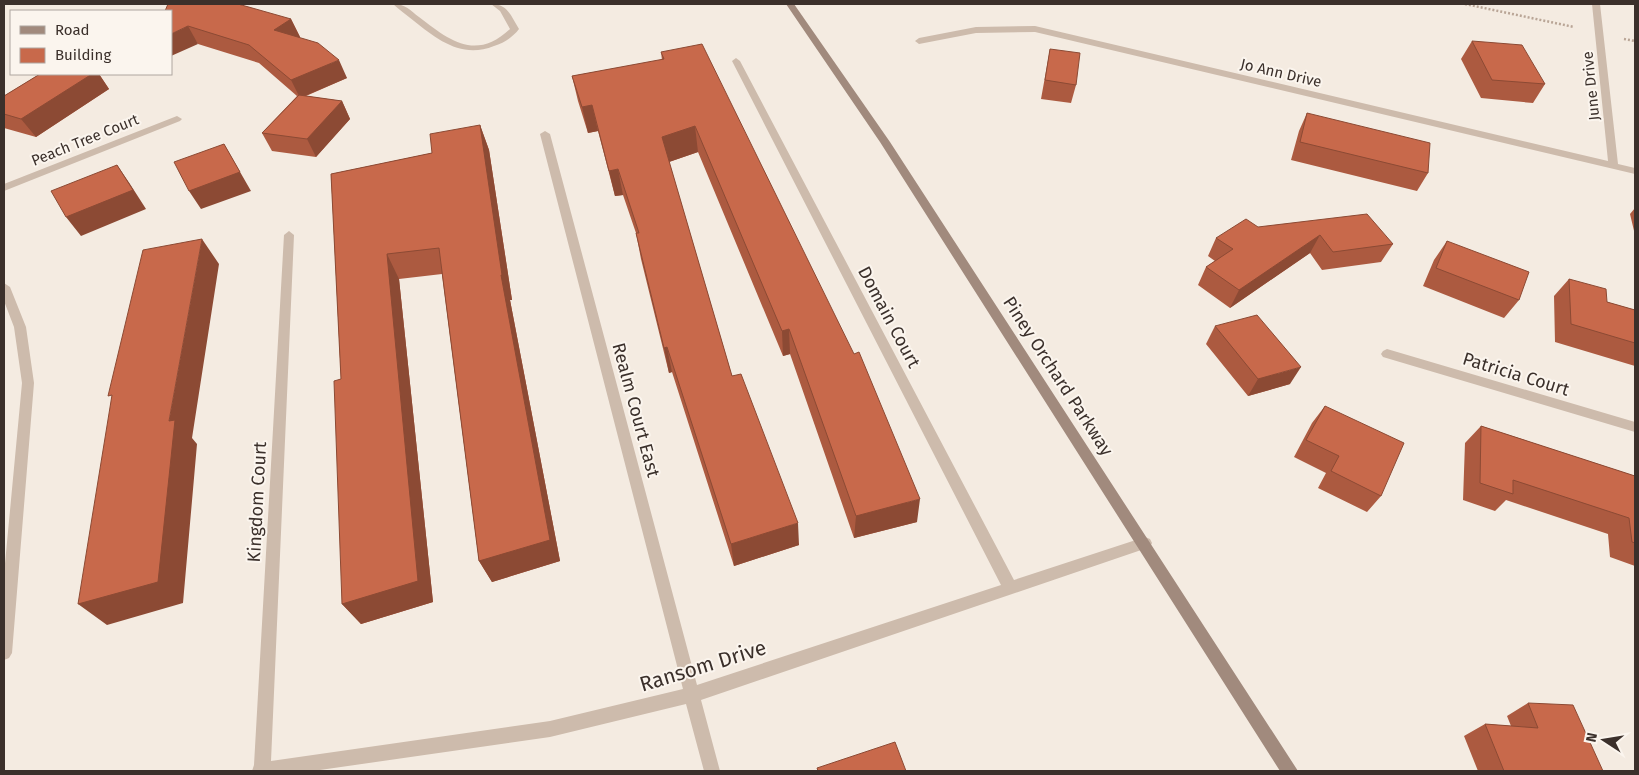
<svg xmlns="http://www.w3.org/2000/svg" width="1639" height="775" font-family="'Fira Sans',sans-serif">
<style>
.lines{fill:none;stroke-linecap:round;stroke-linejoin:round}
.path{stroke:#b9a596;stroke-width:2.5;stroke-dasharray:2 2;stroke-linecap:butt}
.lane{fill:#cdbbac;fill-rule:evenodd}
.street{fill:#cdbbac;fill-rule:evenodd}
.secondary{fill:#a18a7d;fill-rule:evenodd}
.wall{fill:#ac5a40}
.shaded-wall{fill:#8c4a34}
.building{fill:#c8694b;stroke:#8c4a34}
.labels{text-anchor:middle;stroke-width:4;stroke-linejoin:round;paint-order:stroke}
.far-street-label{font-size:15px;fill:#3b302b;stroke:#fbf5ee}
.street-label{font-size:18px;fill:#3b302b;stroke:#fbf5ee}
.near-street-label{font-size:21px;fill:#3b302b;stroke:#fbf5ee}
</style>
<rect width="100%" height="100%" fill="#f4ebe1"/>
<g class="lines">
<path class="path" d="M 1465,4 L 1574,27
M 1624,39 L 1635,41"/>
<path class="lane" d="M 393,4 C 404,3 410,10 419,17 C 450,41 476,61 510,29 L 500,11 L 491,4 C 508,4 511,16 519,29 C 513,37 504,43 494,46 C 462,59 438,40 414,21 C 407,15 399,10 393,4 Z"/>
<path class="street" d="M 1592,4 L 1600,4 L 1618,164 L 1635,168 L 1635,174 L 1035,32 L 976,33 L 919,44 L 915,41 L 919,38 L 976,27 L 1035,26 L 1608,161 Z
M 736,58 L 740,61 L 1014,580 L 1145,537 L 1150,539 L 1152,543 L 1150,547 L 701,700 L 720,771 L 704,771 L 686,704 L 550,737 L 313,771 L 252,771 L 254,765 L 284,235 L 289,231 L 294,235 L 271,761 L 550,721 L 683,689 L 540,134 L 545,131 L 550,134 L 697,685 L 1001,585 L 732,61 Z
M 177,116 L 182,119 L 180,121 L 4,191 L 4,184 Z
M 4,283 L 10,287 L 26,327 L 34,383 L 12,653 L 9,658 L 4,660 L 4,574 L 22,383 L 14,327 L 4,301 Z
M 1387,349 L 1635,422 L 1635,432 L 1383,357 L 1381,354 L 1383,351 Z"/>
<path class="secondary" d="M 786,4 L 794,4 L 890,142 L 1298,771 L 1280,771 L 880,142 Z"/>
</g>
<path class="wall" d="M 171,11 L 291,19 L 300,37 L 299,38 L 347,78 L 306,96 L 342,101 L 350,119 L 316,157 L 272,151 L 262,133 L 297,96 L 259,63 L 198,44 Z
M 1472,41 L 1545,84 L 1533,103 L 1481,98 L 1461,59 Z
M 1050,49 L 1076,85 L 1071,103 L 1041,99 Z
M 661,52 L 917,522 L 854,538 L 790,354 L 783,356 L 698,152 L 669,162 L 732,376 L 799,545 L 734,566 L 672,372 L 669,373 L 641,259 L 636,233 L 623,195 L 615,196 L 598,131 L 588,133 L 578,101 L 572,76 L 662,60 Z
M 40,74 L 99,74 L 109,89 L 36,137 L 4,128 L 4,96 Z
M 1307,113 L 1428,173 L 1417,191 L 1291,160 L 1299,131 Z
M 480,125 L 489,150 L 512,300 L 510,300 L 560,561 L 492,582 L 479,561 L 442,274 L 399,279 L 433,602 L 361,624 L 342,604 L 341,379 L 331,174 L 432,153 Z
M 1635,208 L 1635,235 L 1630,214 Z
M 1258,227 L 1393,244 L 1381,262 L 1322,270 L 1310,253 L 1230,308 L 1198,285 L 1206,267 L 1215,261 L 1208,256 L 1216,238 Z
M 1447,241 L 1519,300 L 1504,318 L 1423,286 L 1434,260 Z
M 1569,279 L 1607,302 L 1635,310 L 1635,366 L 1555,342 L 1554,296 Z
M 1215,326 L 1290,384 L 1248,396 L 1206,344 Z
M 1325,406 L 1381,496 L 1367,512 L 1318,488 L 1326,473 L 1294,457 L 1312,423 Z
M 1481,426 L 1635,476 L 1635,566 L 1610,557 L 1608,534 L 1506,500 L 1495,511 L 1463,500 L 1465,443 Z
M 1528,703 L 1603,771 L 1478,771 L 1464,736 L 1485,724 L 1511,726 L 1507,716 Z"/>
<path class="shaded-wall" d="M 291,19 L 300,37 L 283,48 L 274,30 Z
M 188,26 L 198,44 L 171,56 L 171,34 Z
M 339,60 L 347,78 L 300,98 L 291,80 Z
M 92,74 L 99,74 L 109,89 L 36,137 L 21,119 Z
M 342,101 L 350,119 L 316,157 L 307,139 Z
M 592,105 L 598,131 L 588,133 L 582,107 Z
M 480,125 L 489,150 L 512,300 L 510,300 L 560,561 L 492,582 L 479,561 Z
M 695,126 L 698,152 L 666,163 L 662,137 Z
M 224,144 L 251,191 L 201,209 L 189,191 Z
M 117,165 L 130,184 L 146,209 L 81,236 L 66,217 Z
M 618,169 L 623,195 L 615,196 L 609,171 Z
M 1320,235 L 1310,253 L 1230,308 L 1239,290 Z
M 202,239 L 219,264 L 192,438 L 197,444 L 183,603 L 107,625 L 78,604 L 169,421 Z
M 387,254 L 399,279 L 433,602 L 361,624 L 342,604 Z
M 789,329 L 790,354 L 783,356 L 782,331 Z
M 667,347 L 672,372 L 669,373 L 664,348 Z
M 1301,367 L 1290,384 L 1248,396 L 1258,379 Z
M 920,499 L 917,522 L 854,538 L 856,516 Z
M 798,523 L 799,545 L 734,566 L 731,544 Z"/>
<path class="building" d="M 168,4 L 238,4 L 291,19 L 274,30 L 318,43 L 339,60 L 291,80 L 249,45 L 188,26 L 171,34 L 171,11 L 165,11 Z
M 1472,41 L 1522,45 L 1545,84 L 1492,80 Z
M 702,44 L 854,354 L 859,352 L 920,499 L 856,516 L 789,329 L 782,331 L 695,126 L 662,137 L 732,376 L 741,374 L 798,523 L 731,544 L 667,347 L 664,348 L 636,233 L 639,233 L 618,169 L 609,171 L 592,105 L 582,107 L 572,76 L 664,59 L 661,52 Z
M 1050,49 L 1080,53 L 1076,85 L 1045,80 Z
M 40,74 L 92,74 L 21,119 L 4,114 L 4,96 Z
M 299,95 L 342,101 L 307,139 L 262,133 Z
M 1307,113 L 1430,143 L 1428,173 L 1300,142 Z
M 480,125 L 502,275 L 501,275 L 550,540 L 479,561 L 439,248 L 387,254 L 418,581 L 342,604 L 334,381 L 341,379 L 331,174 L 432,153 L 430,134 Z
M 224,144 L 240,172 L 189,191 L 174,162 Z
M 117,165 L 133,190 L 66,217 L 51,191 Z
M 1367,214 L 1393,244 L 1333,252 L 1320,235 L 1239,290 L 1206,267 L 1233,249 L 1216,238 L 1246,219 L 1258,227 Z
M 202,239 L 169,421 L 175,420 L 158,582 L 78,604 L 112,395 L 108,396 L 143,250 Z
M 1447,241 L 1529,272 L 1519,300 L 1436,268 Z
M 1569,279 L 1606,289 L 1607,302 L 1635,310 L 1635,343 L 1571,324 Z
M 1257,315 L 1301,367 L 1258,379 L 1215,326 Z
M 1325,406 L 1404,443 L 1381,496 L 1331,471 L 1339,456 L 1306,440 Z
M 1481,426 L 1635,476 L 1635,543 L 1632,542 L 1629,518 L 1513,480 L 1513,494 L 1480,483 Z
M 1528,703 L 1573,705 L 1603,771 L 1504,771 L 1485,724 L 1538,728 Z
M 895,742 L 906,771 L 818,771 L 817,768 Z"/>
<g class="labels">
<g class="far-street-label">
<text transform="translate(1281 73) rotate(13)" y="5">Jo Ann Drive</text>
<text transform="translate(1591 86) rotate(-96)" y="5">June Drive</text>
<text transform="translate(85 140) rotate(-22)" y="5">Peach Tree Court</text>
</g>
<g class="street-label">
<text transform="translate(889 317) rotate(62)" y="6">Domain Court</text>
<text transform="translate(1516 374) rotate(17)" y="6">Patricia Court</text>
<text transform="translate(1058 376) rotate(57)" y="6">Piney Orchard Parkway</text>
<text transform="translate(636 410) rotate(75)" y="6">Realm Court East</text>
<text transform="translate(257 502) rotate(-87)" y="6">Kingdom Court</text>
</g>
<g class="near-street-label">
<text transform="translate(703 666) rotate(-17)" y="7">Ransom Drive</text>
</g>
</g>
<rect width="1639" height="775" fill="none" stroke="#3b302b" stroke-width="10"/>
<rect x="10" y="10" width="162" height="65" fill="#fbf5ee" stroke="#aea6a0"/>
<rect x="20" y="26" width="25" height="8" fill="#a18a7d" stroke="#aea6a0"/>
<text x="55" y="35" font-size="15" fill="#3b302b">Road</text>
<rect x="20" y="48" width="25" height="15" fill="#c8694b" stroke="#aea6a0"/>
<text x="55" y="60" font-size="15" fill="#3b302b">Building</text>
<g transform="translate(1604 740) rotate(282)" stroke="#fbf5ee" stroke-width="4" paint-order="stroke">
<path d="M0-4L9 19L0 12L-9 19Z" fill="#3b302b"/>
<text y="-8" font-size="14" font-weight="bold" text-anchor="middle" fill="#3b302b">N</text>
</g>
</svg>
